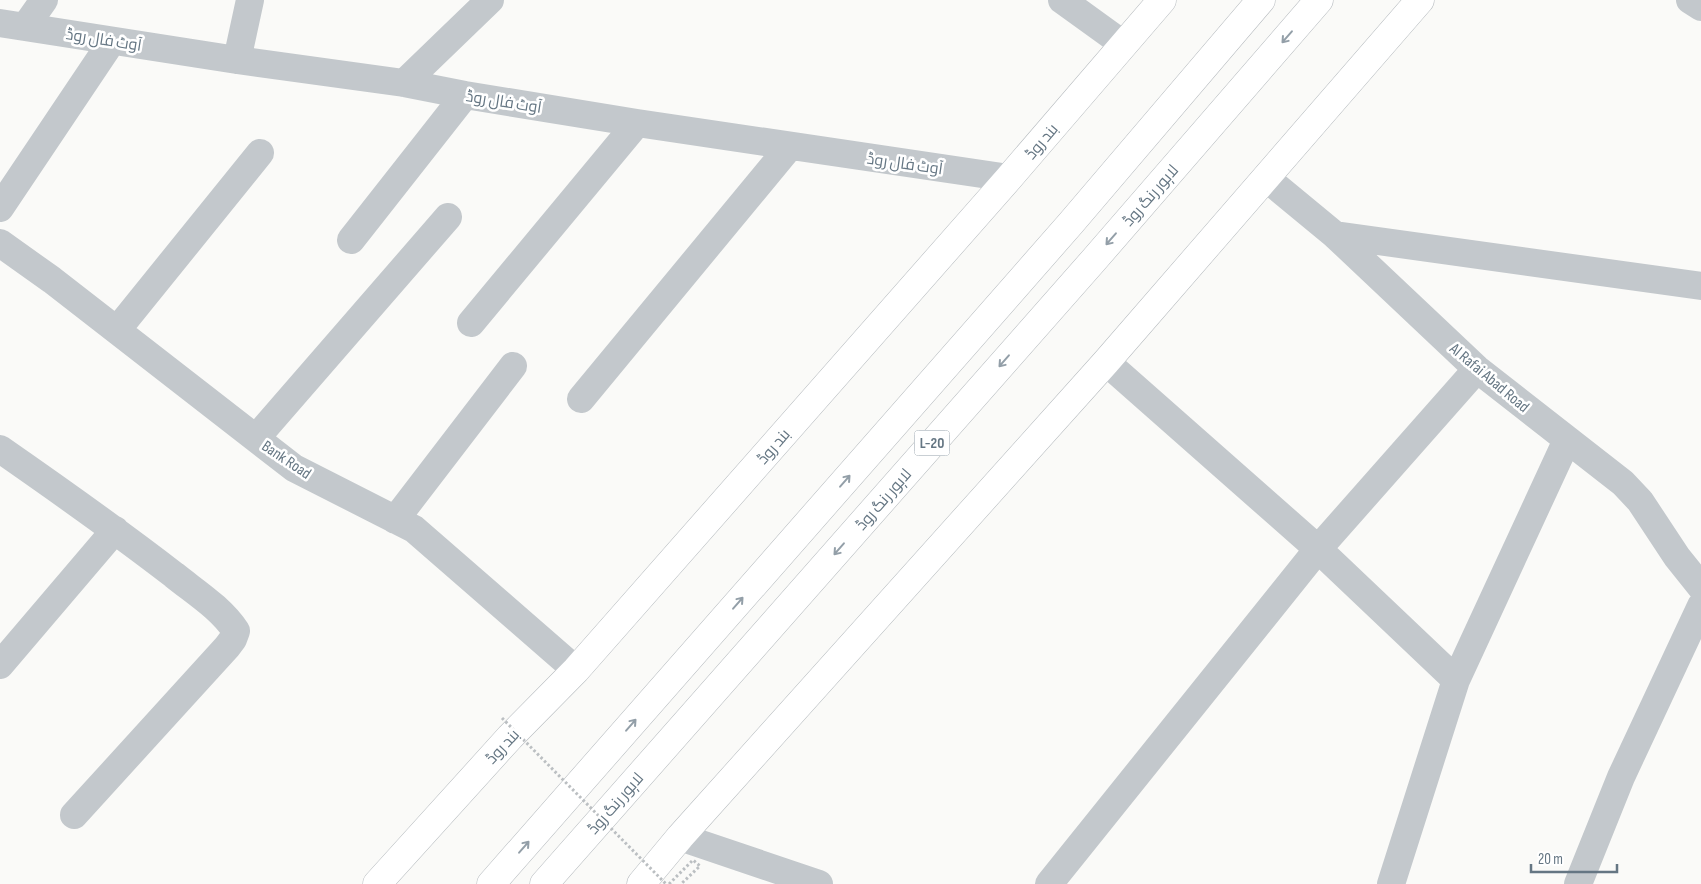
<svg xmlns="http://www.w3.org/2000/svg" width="1701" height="884" font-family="'Sofia Sans Condensed',Cairo,sans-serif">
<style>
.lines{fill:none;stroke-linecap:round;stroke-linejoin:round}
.major-casing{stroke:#b5babe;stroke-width:29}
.highway-casing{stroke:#b4b9bd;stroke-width:29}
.minor{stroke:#c3c8cc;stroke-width:28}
.major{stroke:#fff;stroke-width:28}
.highway{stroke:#fff;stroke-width:28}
.path-bridge{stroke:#bbbfc2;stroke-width:3;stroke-dasharray:2.5 2.5;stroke-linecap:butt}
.oneway{stroke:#939fa8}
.labels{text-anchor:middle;stroke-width:5;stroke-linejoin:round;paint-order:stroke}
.shield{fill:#fff;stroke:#939fa8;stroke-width:1}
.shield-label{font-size:15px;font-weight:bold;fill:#657683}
.street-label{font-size:16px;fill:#657683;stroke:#fff}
</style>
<rect width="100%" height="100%" fill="#fafaf8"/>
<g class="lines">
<defs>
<path id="major" d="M 377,884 L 510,737 L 576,670 L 1009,178 L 1162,0
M 641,884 L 680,837 L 1106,362 L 1420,0"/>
<path id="highway" d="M 491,884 L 1071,223 L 1261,0
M 544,884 L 1093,261 L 1319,0"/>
</defs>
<use href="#major" class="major-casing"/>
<use href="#highway" class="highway-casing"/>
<path class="minor" d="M 1062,0 L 1123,44
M 1690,0 L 1701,7
M 0,23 L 237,60 L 404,83 L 465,95 L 637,123 L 1009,178
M 25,27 L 44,0
M 237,60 L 250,0
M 404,83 L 490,0
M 1266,178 L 1335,235 L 1477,369 L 1623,483 L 1640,501 L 1677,557 L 1701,587
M 0,208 L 112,41
M 1335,235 L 1701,286
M 351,240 L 465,95
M 0,243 L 52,280 L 294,468 L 414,529 L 576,670
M 471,323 L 637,123
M 117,330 L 260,153
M 1106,362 L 1318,549 L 1456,680
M 581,399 L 790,146
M 256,438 L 448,217
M 0,449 C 59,490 117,531 174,575 C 195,592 221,608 236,631 L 233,639 L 227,647 L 74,815
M 395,520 L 513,366
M 0,665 L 115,530
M 680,837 L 819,884
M 1049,884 L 1318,549 L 1477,369
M 1391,884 L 1456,680 L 1567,440
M 1578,884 L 1621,777 L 1701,606"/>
<use href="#major" class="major"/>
<use href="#highway" class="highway"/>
<path class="path-bridge" d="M 502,718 L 666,884
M 669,884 L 693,860 L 700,866 L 681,884"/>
</g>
<defs><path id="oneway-shaft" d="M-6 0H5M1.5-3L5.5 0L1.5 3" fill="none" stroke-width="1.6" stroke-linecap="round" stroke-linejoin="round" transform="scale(1.25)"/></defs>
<g class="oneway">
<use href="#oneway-shaft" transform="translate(1287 37) rotate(131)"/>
<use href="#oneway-shaft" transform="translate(1111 239) rotate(131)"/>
<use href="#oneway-shaft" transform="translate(1004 361) rotate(131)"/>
<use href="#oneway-shaft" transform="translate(845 481) rotate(-49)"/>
<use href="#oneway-shaft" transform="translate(839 549) rotate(131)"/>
<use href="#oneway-shaft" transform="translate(738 603) rotate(-49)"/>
<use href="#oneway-shaft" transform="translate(631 725) rotate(-49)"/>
<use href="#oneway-shaft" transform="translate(524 847) rotate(-49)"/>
</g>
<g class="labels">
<rect class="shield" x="914.5" y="430.5" width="35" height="25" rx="4"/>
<g class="shield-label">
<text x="932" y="448">L-20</text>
</g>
<g class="street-label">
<text transform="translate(104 39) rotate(9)" y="6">آوٹ فال روڈ</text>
<text transform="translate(504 101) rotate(9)" y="6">آوٹ فال روڈ</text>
<text transform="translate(1041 141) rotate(-50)" y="6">بند روڈ</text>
<text transform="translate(905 163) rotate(8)" y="6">آوٹ فال روڈ</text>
<text transform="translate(1150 195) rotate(-49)" y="6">لاہور رنگ روڈ</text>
<text transform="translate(1490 377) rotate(40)" y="6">Al Rafai Abad Road</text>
<text transform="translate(773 446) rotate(-49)" y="6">بند روڈ</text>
<text transform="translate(287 459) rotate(34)" y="6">Bank Road</text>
<text transform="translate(883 499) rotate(-49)" y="6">لاہور رنگ روڈ</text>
<text transform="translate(502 746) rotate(-47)" y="6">بند روڈ</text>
<text transform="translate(615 803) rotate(-49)" y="6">لاہور رنگ روڈ</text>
</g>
</g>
<path d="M1531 864v8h86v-8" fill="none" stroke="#657683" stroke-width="2.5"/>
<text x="1538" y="864" font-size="15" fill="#657683" stroke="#ffffff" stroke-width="4" paint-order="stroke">20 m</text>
</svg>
